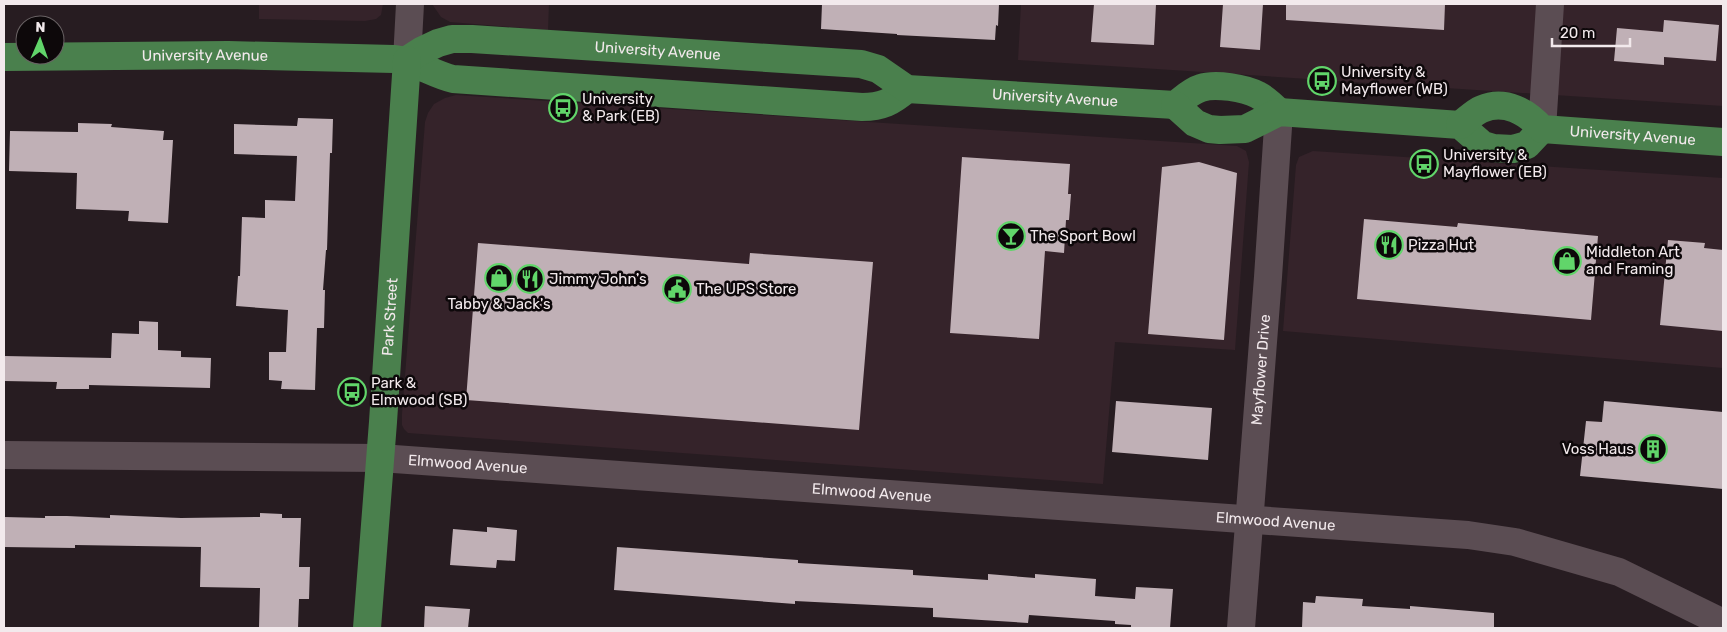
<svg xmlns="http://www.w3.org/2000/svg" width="1727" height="632" font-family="Rubik,sans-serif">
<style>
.built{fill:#35232a}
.building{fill:#c0b0b6}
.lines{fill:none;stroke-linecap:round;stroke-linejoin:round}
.minor{stroke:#5b4d53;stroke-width:28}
.major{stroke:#4a804d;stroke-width:28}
.labels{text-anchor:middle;stroke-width:5;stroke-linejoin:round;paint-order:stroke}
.street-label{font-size:15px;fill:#f2e9ec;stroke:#0d080a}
.poi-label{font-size:15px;fill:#f2e9ec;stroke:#0d080a;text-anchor:start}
</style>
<rect width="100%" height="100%" fill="#271c21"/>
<path class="built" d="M 259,4 L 383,4 L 381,15 L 376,19 L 365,21 L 259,19 Z
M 432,4 L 549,4 L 548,30 L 450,22 L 441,17 Z
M 1021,4 L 1723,4 L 1723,106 L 1018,60 Z
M 456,95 L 1237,146 L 1246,151 L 1249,162 L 1235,350 L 1115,342 L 1103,484 L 408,433 L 404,429 L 402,425 L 402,414 L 425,122 L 428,113 L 434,104 L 445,98 Z
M 1313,151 L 1723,178 L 1723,368 L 1283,331 L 1296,165 L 1299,157 Z"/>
<path class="building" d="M 822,4 L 999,4 L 998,26 L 996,25 L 995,40 L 897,35 L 897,34 L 821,29 Z
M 1094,4 L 1156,4 L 1154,45 L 1091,42 Z
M 1223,4 L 1263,4 L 1260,50 L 1220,47 Z
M 1286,4 L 1445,4 L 1444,30 L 1286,20 Z
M 1664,20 L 1719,25 L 1716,61 L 1664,57 L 1664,65 L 1614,61 L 1617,28 L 1663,32 Z
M 298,118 L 333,119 L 332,153 L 330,153 L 327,250 L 326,250 L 323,290 L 325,290 L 324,328 L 317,328 L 315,390 L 281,389 L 282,381 L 269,380 L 269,352 L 286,352 L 288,310 L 236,306 L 238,276 L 240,276 L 242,217 L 265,218 L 265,200 L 295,201 L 297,156 L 234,154 L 234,124 L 297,126 Z
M 78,123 L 112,124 L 111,127 L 164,131 L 163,140 L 173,140 L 168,223 L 128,221 L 129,211 L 76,209 L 77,173 L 9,171 L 10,131 L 78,132 Z
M 962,157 L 1070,164 L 1068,194 L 1071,194 L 1069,220 L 1066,220 L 1064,253 L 1045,251 L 1039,339 L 950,333 Z
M 1199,162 L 1237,173 L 1224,340 L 1148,334 L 1162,167 Z
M 1364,219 L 1457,227 L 1458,223 L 1598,236 L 1591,320 L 1357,299 Z
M 1668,240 L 1705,243 L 1704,248 L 1723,250 L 1723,331 L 1660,325 Z
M 478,243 L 749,264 L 750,253 L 873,262 L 859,430 L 466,400 Z
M 139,321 L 158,322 L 158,350 L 181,351 L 181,357 L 211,358 L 210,388 L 89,385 L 89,389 L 56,389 L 57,382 L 4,381 L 4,356 L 111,358 L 112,333 L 139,334 Z
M 1116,401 L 1212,408 L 1208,460 L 1112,452 Z
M 1604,401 L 1723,412 L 1723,489 L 1580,476 L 1586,421 L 1602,422 Z
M 260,513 L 282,514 L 282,518 L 301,518 L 299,567 L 310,567 L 309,599 L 299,599 L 298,628 L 259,628 L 260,588 L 200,587 L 201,547 L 75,545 L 75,548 L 4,547 L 4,517 L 45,518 L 45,516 L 67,516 L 110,518 L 110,515 L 181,518 L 260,517 Z
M 487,527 L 517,530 L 515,561 L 497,560 L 496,568 L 450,565 L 453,529 L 487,532 Z
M 617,547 L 798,560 L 798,563 L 913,570 L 913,575 L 988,580 L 988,574 L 1035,578 L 1035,574 L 1096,579 L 1095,596 L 1135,599 L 1136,587 L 1173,589 L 1170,628 L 1131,628 L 1131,625 L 1115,624 L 1115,621 L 1029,615 L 1028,623 L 933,617 L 933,608 L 795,601 L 795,604 L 614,590 Z
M 1316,596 L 1363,599 L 1362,606 L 1410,609 L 1410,606 L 1494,613 L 1494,628 L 1302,628 L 1303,602 L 1315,603 Z
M 425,606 L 470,609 L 468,628 L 424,628 Z"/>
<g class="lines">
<g class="minor">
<path d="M 407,60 L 410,4"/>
<path d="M 1542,129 L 1550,4"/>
<path id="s1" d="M 4,455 L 380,458 L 1468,535 L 1515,542 L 1619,572 L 1723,623"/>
<path id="s2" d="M 1241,628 L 1268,277 L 1279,112"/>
</g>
<g class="major">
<path id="s3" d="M 4,57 L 228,55 L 394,59 C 415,61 432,74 453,79 L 862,107 C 882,107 892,102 907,89"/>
<path id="s4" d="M 407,60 L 421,51 L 438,43 L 452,39 L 472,39 L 861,64 L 878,69 L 907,89 L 1175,105 C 1183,99 1191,91 1201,88 C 1215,83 1245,88 1258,95 C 1266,99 1273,106 1279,112"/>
<path d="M 1175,105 L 1195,123 L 1209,129 L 1220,130 L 1245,129 L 1279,112 L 1460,125 L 1483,145 L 1493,148 L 1513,149 L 1527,145 L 1542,129"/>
<path id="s5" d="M 1460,125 C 1467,120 1474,112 1482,109 C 1505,99 1527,112 1542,129 L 1723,142"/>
<path id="s6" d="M 367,628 L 383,422 L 407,60"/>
</g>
</g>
<defs>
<symbol id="bus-ring" viewBox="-11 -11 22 22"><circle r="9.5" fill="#0d080a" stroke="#61d56a" stroke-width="1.5"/><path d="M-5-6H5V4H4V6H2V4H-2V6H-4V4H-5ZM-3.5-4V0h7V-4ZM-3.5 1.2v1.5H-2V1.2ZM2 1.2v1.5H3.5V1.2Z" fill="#61d56a"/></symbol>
<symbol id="bar-ring" viewBox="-11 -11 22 22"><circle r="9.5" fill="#0d080a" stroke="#61d56a" stroke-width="1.5"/><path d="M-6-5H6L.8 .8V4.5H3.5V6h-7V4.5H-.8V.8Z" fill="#61d56a"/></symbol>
<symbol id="restaurant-ring" viewBox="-11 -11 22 22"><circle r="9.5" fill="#0d080a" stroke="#61d56a" stroke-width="1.5"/><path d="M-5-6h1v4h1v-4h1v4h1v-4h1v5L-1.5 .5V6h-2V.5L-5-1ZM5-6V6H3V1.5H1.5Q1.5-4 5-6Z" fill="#61d56a"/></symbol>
<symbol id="shop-ring" viewBox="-11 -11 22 22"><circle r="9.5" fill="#0d080a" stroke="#61d56a" stroke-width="1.5"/><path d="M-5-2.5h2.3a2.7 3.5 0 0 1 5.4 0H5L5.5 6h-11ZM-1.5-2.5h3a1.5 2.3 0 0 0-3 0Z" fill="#61d56a"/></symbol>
<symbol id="civic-ring" viewBox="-11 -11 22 22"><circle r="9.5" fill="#0d080a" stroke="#61d56a" stroke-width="1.5"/><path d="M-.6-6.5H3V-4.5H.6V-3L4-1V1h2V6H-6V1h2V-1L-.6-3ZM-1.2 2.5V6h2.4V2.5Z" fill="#61d56a"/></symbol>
<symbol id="building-ring" viewBox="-11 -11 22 22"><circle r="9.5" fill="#0d080a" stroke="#61d56a" stroke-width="1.5"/><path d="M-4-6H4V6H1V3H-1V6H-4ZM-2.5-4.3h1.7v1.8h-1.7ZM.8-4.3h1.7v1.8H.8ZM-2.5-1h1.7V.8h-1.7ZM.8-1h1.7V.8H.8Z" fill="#61d56a"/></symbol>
</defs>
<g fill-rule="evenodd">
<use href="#bus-ring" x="1306" y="65" width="32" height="32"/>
<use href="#bus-ring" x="547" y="92" width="32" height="32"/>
<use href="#bus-ring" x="1408" y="148" width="32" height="32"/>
<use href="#bar-ring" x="995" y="220" width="32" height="32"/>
<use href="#restaurant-ring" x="1373" y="229" width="32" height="32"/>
<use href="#shop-ring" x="1551" y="245" width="32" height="32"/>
<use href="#shop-ring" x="483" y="262" width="32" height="32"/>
<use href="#restaurant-ring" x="514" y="263" width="32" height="32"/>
<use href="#civic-ring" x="661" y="273" width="32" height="32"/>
<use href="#bus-ring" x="336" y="376" width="32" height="32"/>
<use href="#building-ring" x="1637" y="433" width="32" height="32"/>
</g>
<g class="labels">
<g class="street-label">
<text dy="5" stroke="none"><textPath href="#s4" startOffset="256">University Avenue</textPath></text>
<text dy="5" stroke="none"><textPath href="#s3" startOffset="201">University Avenue</textPath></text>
<text dy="5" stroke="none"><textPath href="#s4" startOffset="661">University Avenue</textPath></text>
<text dy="5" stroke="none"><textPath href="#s5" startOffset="186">University Avenue</textPath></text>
<text dy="5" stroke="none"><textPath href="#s6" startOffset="312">Park Street</textPath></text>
<text dy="5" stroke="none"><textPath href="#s2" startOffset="259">Mayflower Drive</textPath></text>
<text dy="5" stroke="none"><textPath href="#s1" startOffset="464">Elmwood Avenue</textPath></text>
<text dy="5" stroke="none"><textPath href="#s1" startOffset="869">Elmwood Avenue</textPath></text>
<text dy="5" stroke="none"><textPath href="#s1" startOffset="1274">Elmwood Avenue</textPath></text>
</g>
<g class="poi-label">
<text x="1341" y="77">University &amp;<tspan x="1341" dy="17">Mayflower (WB)</tspan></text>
<text x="582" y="104">University<tspan x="582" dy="17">&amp; Park (EB)</tspan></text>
<text x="1443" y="160">University &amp;<tspan x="1443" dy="17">Mayflower (EB)</tspan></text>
<text x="1030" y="241">The Sport Bowl</text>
<text x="1408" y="250">Pizza Hut</text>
<text x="1586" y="257">Middleton Art<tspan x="1586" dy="17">and Framing</tspan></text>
<text x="549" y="284">Jimmy John's</text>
<text x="696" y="294">The UPS Store</text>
<text x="499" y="309" text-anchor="middle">Tabby &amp; Jack's</text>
<text x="371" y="388">Park &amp;<tspan x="371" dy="17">Elmwood (SB)</tspan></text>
<text x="1634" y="454" text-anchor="end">Voss Haus</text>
</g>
</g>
<rect width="1727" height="632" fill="none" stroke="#f2e9ec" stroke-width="10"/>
<g transform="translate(40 40) rotate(2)"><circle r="24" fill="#0d080a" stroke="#696264"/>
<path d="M0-4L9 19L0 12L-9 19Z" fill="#61d56a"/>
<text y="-8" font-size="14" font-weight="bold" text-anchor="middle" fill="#f2e9ec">N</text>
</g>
<path d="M1552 38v8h78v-8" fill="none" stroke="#f2e9ec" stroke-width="2.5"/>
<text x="1560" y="38" font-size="15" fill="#f2e9ec" stroke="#0d080a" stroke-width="4" paint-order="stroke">20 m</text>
</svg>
